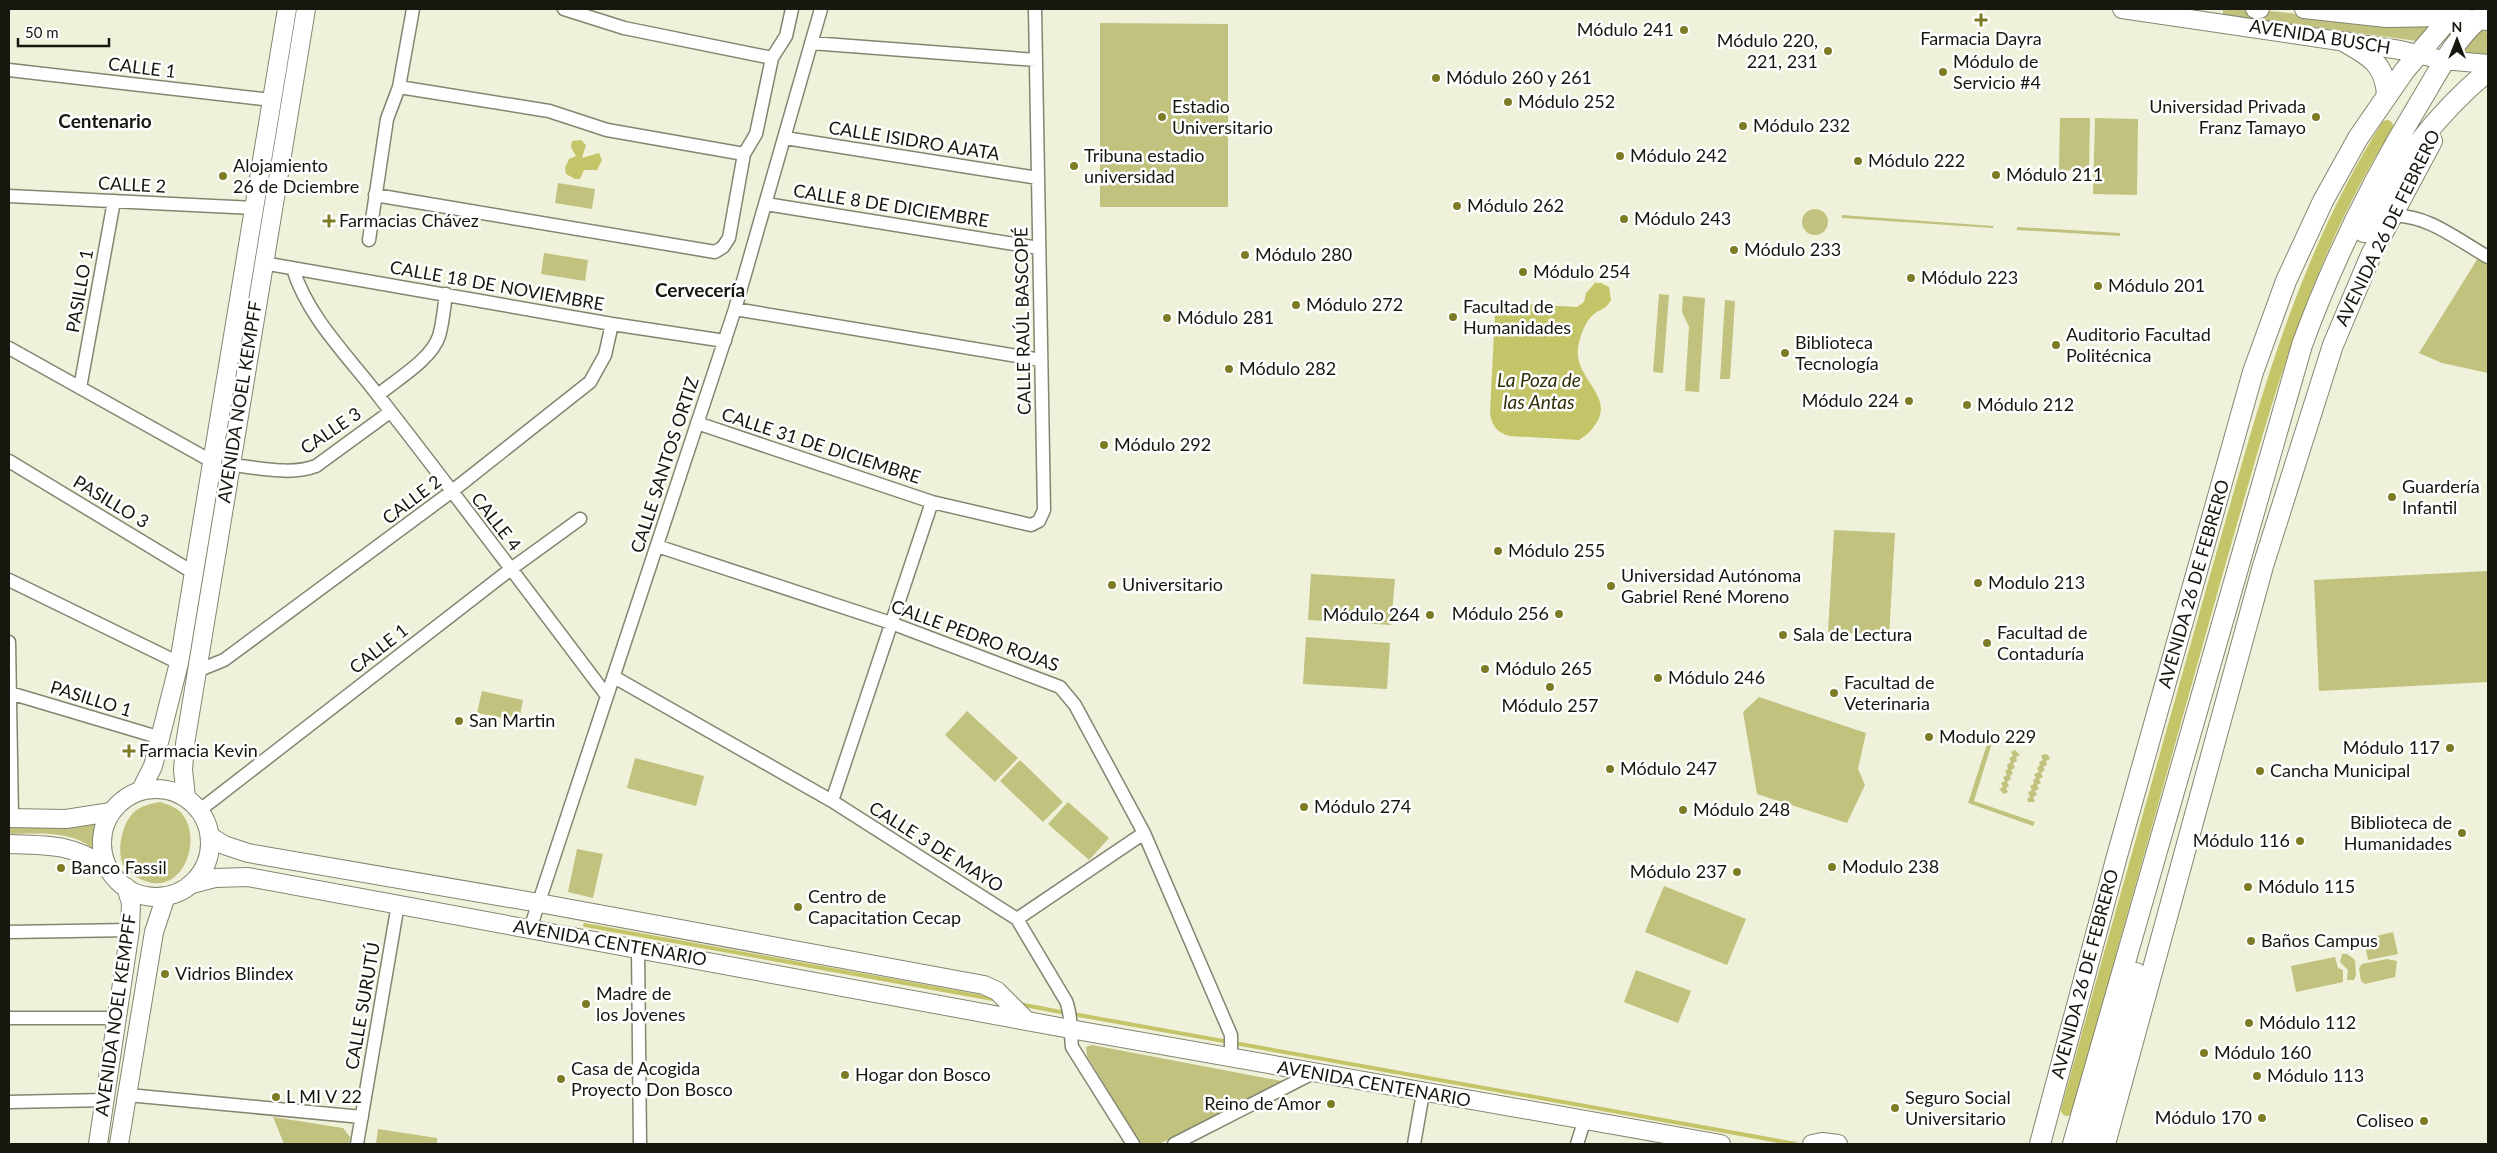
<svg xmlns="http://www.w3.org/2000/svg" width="2497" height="1153" font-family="Lato,sans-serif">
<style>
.green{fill:#c0c27e}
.water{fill:#c4c568}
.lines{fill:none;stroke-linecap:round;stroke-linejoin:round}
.stream{stroke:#c4c568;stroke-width:4}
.canal{stroke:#c4c568;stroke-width:12}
.street-casing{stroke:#848571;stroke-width:15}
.secondary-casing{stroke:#848571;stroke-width:20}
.primary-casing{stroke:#848571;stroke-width:22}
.street{stroke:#fff;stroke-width:12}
.secondary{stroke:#fff;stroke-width:18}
.primary{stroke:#fff;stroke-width:20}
.poi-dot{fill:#7d7c24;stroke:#fff;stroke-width:2}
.labels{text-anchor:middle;stroke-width:5;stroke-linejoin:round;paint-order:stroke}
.poi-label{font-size:18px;fill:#171710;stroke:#fff;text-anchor:start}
.street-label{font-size:18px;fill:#171710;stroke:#fff}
.neighbourhood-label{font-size:19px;font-weight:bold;fill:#171710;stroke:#fff}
.water-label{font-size:19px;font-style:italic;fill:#2e2d04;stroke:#fff}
</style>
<rect width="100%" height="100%" fill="#f0f1db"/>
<path class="green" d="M 2223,9 C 2292,9 2359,25 2428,27 L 2417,41 L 2223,15 Z
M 1100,23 L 1228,24 L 1228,207 L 1100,207 Z
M 2488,28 L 2488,57 L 2464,54 L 2460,50 L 2472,30 Z
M 2060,118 L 2090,118 L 2089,171 L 2059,170 Z
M 2095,118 L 2138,119 L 2137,195 L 2093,194 Z
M 558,183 L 595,189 L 592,209 L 555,203 Z
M1802 222a13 13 0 1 1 26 0a13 13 0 1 1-26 0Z
M 1842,215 L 1993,226 L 1993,228 L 1842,218 Z
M 2017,227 L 2120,233 L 2120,236 L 2017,230 Z
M 544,253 L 588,260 L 585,281 L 541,274 Z
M 2478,258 L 2488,264 L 2488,373 L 2442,363 L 2419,353 Z
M 1659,294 L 1669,295 L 1663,373 L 1653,372 Z
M 1683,296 L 1705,298 L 1699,392 L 1685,391 L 1689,327 L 1682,312 Z
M 1725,300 L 1735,301 L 1730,379 L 1720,379 Z
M 1834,530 L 1895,533 L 1889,636 L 1828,632 Z
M 2488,571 L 2488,682 L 2319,691 L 2314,580 Z
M 1311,574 L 1395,579 L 1391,625 L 1308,620 Z
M 1306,637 L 1390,643 L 1387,689 L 1303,684 Z
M 482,691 L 523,700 L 519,721 L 477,713 Z
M 1759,697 L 1866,733 L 1858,769 L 1865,785 L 1847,823 L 1757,794 L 1743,712 Z
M 967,711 L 1018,758 L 995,782 L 945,735 Z
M 1990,735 L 1993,740 L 1974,801 L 2035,822 L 2033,826 L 1968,803 Z
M 2015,750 L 2020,755 L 2016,757 L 2017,761 L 2013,763 L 2015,768 L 2011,770 L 2013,773 L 2010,776 L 2011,779 L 2007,782 L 2009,786 L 2006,788 L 2008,792 L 2004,794 L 1999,789 L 2003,787 L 2001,783 L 2005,781 L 2003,777 L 2007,775 L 2005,771 L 2008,769 L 2007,765 L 2011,762 L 2009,758 L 2013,756 L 2011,752 Z
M 2044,754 L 2048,755 L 2050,759 L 2046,761 L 2047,765 L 2043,767 L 2045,770 L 2041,773 L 2043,777 L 2039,779 L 2041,783 L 2037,785 L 2039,789 L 2035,791 L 2037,795 L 2033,797 L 2035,802 L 2028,802 L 2027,799 L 2030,797 L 2028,792 L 2032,790 L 2030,786 L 2034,784 L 2033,780 L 2036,778 L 2034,774 L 2039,772 L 2037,768 L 2040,765 L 2039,762 L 2043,760 L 2041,756 Z
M 635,758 L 704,776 L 696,806 L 627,788 Z
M 1020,760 L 1063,802 L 1043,822 L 1000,781 Z
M 160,802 C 169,805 177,807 183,815 C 202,841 183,895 145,881 C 137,878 127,872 123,865 C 116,849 123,818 138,809 C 145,805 153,803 160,802 Z
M 1068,802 L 1109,838 L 1089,860 L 1048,824 Z
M 95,822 L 92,848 C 69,830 36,834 9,834 L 9,823 Z
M 577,849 L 603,854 L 593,898 L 568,892 Z
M 1664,886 L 1746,919 L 1727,965 L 1645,932 Z
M 2393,932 L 2398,954 L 2368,960 L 2364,939 Z
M 2342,954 L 2347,954 L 2355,960 L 2356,975 L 2354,980 L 2347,980 L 2348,970 L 2340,962 Z
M 2335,957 L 2338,968 L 2343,970 L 2343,982 L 2296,992 L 2291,966 Z
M 2387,959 L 2397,961 L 2395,977 L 2365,984 L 2361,981 L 2359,968 L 2362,964 Z
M 1636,970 L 1691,991 L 1678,1023 L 1624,1002 Z
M 1092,1045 L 1287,1082 L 1159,1144 L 1141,1144 L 1087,1056 L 1086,1047 Z
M 273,1117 L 343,1128 L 350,1137 L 349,1144 L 284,1144 Z
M 378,1129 L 437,1138 L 437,1144 L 376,1144 Z"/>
<path class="water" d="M 581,140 L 586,145 L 582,158 L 599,153 L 602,160 L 597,170 L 584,170 L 580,179 L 575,179 L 566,174 L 565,168 L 569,159 L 576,156 L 571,147 L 572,141 Z
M 1595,283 L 1601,283 L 1609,287 L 1611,300 C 1607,307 1604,308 1597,312 C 1586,318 1580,336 1578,348 C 1574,378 1613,395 1597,422 C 1592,430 1587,435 1579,440 L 1510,436 C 1497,433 1491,425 1490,412 L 1495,314 L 1497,309 L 1508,303 L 1577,307 L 1584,302 L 1586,293 Z"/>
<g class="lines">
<path class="stream" d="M 585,925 L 993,999
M 1019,1004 L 1066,1013
M 1073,1014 L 1796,1144"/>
<path class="canal" d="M 2067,1110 C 2115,934 2164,758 2214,583 C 2260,424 2297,268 2387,126"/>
<defs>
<path id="street" d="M 564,9 L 624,28 L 772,58
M 811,43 L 1036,60
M 9,70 L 272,100
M 399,87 L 549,111 L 607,130 L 744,154
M 785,138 L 1038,178
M 375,195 L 715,252 L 723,247 L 729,238 L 744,154 L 756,134 L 772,58 L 786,36 L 792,9
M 9,196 L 254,208
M 766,204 L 1039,248
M 2391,216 C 2426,213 2459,241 2488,257
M 369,240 L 387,119 L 399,87 L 413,9
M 263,263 L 612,324 L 725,341
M 293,269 C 308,317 347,355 377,394 C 455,494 531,595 607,696
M 735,309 L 1041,360
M 9,348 L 213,462
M 80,388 L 114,201
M 378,395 C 396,380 432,359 439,336 C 443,323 444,307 446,294
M 697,423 L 932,502 L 1031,525 L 1039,521 L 1044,510 L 1035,9
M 9,461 L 194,573
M 230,465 C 257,467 290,476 316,466 L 390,412
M 657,546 L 891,623 L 1060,687 L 1075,705 L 1144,833 L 1231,1035 L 1231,1058
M 9,580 L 179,663
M 9,642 L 12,818
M 197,671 L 224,660 L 451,492 L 590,382 L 605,355 L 612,324
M 614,677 L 832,801 L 1017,919 L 1066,1001 C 1072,1015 1070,1031 1072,1047 L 1133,1144
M 10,693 L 161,738
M 832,801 L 932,502
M 200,810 L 511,569 L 580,519
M 1017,919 L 1144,833
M 530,929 L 735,309 L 821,9
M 9,932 L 130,930
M 638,948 L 640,1144
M 9,1018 L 118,1018
M 128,1095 L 362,1117
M 9,1102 L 106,1100
M 357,1144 L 398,904
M 1174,1144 L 1313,1073
M 1414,1144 L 1423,1093
M 1577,1144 L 1584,1122"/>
<path id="secondary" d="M 2122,9 L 2400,50 L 2443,60 L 2488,64
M 2255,9 L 2260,9
M 2304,9 L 2386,18 L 2449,17 L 2487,21
M102 843a54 54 0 1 1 108 0a54 54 0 1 1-108 0Z
M 141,790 L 153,766 L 179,663 L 287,9
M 186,797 L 183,770 L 185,744 L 306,9
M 9,818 L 66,819 L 111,812
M 211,837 L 224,845 L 248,853 L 539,903 L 984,985 L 997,991 L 1027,1021
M 9,844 C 51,845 70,844 107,867
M 192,884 L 215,878 L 248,877 L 1070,1029 L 1721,1144
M 98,1144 L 130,930 L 131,903 L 126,887
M 119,1144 L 154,932 L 166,896
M 1812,1144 L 1822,1142 L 1838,1144"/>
<path id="primary" d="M 2345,42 C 2370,56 2385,64 2387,95
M 2364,232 C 2394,170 2435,115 2488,71
M 2040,1144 L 2117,856 L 2253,372 L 2286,281 L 2323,201 L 2358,138 L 2405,70 L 2457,9
M 2073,1144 L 2302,345 C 2333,260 2373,179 2420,102 C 2441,67 2455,37 2488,11
M 2089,1144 L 2136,973
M 2105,1144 L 2263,566 L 2333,345 L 2371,255 L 2432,141"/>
</defs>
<use href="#street" class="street-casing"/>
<use href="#secondary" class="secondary-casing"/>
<use href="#primary" class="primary-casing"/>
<use href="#street" class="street"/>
<use href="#secondary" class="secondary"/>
<use href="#primary" class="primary"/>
</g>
<g class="poi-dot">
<path d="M1978.5 12.5h5v5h5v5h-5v5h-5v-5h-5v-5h5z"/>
<circle cx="1684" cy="30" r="5"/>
<circle cx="1828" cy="51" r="5"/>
<circle cx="1943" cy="72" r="5"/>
<circle cx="1436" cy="78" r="5"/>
<circle cx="1508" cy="102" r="5"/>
<circle cx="1162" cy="117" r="5"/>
<circle cx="2316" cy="117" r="5"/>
<circle cx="1743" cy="126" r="5"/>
<circle cx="1620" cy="156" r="5"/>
<circle cx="1858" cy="161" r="5"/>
<circle cx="1074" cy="166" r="5"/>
<circle cx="1996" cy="175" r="5"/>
<circle cx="223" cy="176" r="5"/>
<circle cx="1457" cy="206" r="5"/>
<circle cx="1624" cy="219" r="5"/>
<path d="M326.5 213.5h5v5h5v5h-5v5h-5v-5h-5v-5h5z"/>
<circle cx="1734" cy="250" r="5"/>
<circle cx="1245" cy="255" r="5"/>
<circle cx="1523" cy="272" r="5"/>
<circle cx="1911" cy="278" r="5"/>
<circle cx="2098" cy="286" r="5"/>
<circle cx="1296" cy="305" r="5"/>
<circle cx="1453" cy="317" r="5"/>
<circle cx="1167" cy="318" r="5"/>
<circle cx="2056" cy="345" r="5"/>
<circle cx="1785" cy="353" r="5"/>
<circle cx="1229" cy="369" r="5"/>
<circle cx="1909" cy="401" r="5"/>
<circle cx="1967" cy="405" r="5"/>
<circle cx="1104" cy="445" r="5"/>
<circle cx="2392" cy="497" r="5"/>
<circle cx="1498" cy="551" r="5"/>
<circle cx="1978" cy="583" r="5"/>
<circle cx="1112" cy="585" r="5"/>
<circle cx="1611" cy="586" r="5"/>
<circle cx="1559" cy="614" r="5"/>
<circle cx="1430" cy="615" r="5"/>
<circle cx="1783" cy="635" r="5"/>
<circle cx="1987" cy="643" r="5"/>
<circle cx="1485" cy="669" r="5"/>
<circle cx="1658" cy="678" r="5"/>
<circle cx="1550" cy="687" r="5"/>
<circle cx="1834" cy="693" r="5"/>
<circle cx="459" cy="721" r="5"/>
<circle cx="1929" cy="737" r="5"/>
<circle cx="2450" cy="748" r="5"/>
<path d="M126.5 743.5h5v5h5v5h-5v5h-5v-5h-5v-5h5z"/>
<circle cx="1610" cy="769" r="5"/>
<circle cx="2260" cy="771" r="5"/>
<circle cx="1304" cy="807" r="5"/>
<circle cx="1683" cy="810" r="5"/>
<circle cx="2462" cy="833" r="5"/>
<circle cx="2300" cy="841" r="5"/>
<circle cx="1832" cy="867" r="5"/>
<circle cx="61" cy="868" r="5"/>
<circle cx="1737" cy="872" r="5"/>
<circle cx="2248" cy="887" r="5"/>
<circle cx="798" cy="907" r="5"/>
<circle cx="2251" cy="941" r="5"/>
<circle cx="165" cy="974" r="5"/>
<circle cx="586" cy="1004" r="5"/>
<circle cx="2249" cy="1023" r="5"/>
<circle cx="2204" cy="1053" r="5"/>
<circle cx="845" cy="1075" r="5"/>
<circle cx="2257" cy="1076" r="5"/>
<circle cx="561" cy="1079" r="5"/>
<circle cx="276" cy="1097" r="5"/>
<circle cx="1331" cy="1104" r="5"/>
<circle cx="1895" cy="1108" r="5"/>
<circle cx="2262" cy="1118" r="5"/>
<circle cx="2424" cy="1121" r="5"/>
</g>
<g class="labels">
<g class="poi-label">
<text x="1674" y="36" text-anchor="end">Módulo 241</text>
<text x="1981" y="45" text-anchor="middle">Farmacia Dayra</text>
<text x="1818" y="47" text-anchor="end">Módulo 220,<tspan x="1818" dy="21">221, 231</tspan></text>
<text x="1953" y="68">Módulo de<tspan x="1953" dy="21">Servicio #4</tspan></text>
<text x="1446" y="84">Módulo 260 y 261</text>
<text x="1518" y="108">Módulo 252</text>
<text x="1172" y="113">Estadio<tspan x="1172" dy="21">Universitario</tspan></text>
<text x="2306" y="113" text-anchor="end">Universidad Privada<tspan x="2306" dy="21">Franz Tamayo</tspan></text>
<text x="1753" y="132">Módulo 232</text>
<text x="1084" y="162">Tribuna estadio<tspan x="1084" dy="21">universidad</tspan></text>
<text x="1630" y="162">Módulo 242</text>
<text x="1868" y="167">Módulo 222</text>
<text x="233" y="172">Alojamiento<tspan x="233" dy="21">26 de Dciembre</tspan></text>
<text x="2006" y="181">Módulo 211</text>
<text x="1467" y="212">Módulo 262</text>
<text x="1634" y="225">Módulo 243</text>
<text x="339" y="227">Farmacias Chávez</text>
<text x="1744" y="256">Módulo 233</text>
<text x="1255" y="261">Módulo 280</text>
<text x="1533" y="278">Módulo 254</text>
<text x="1921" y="284">Módulo 223</text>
<text x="2108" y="292">Módulo 201</text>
<text x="1306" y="311">Módulo 272</text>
<text x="1463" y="313">Facultad de<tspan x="1463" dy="21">Humanidades</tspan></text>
<text x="1177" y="324">Módulo 281</text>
<text x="2066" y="341">Auditorio Facultad<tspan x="2066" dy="21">Politécnica</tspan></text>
<text x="1795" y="349">Biblioteca<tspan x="1795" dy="21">Tecnología</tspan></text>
<text x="1239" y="375">Módulo 282</text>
<text x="1899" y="407" text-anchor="end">Módulo 224</text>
<text x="1977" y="411">Módulo 212</text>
<text x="1114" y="451">Módulo 292</text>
<text x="2402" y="493">Guardería<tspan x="2402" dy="21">Infantil</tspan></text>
<text x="1508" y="557">Módulo 255</text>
<text x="1621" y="582">Universidad Autónoma<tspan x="1621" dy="21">Gabriel René Moreno</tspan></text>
<text x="1988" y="589">Modulo 213</text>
<text x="1122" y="591">Universitario</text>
<text x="1549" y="620" text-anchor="end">Módulo 256</text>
<text x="1420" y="621" text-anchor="end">Módulo 264</text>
<text x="1997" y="639">Facultad de<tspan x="1997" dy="21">Contaduría</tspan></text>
<text x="1793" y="641">Sala de Lectura</text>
<text x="1495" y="675">Módulo 265</text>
<text x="1668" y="684">Módulo 246</text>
<text x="1844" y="689">Facultad de<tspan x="1844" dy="21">Veterinaria</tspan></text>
<text x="1550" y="712" text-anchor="middle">Módulo 257</text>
<text x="469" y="727">San Martin</text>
<text x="1939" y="743">Modulo 229</text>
<text x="2440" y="754" text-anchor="end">Módulo 117</text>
<text x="139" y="757">Farmacia Kevin</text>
<text x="1620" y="775">Módulo 247</text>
<text x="2270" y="777">Cancha Municipal</text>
<text x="1314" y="813">Módulo 274</text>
<text x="1693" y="816">Módulo 248</text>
<text x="2452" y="829" text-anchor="end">Biblioteca de<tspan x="2452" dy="21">Humanidades</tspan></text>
<text x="2290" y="847" text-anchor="end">Módulo 116</text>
<text x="1842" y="873">Modulo 238</text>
<text x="71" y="874">Banco Fassil</text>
<text x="1727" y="878" text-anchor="end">Módulo 237</text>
<text x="2258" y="893">Módulo 115</text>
<text x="808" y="903">Centro de<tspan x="808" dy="21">Capacitation Cecap</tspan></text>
<text x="2261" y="947">Baños Campus</text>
<text x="175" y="980">Vidrios Blindex</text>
<text x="596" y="1000">Madre de<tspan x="596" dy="21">los Jovenes</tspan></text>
<text x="2259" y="1029">Módulo 112</text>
<text x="2214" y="1059">Módulo 160</text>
<text x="571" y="1075">Casa de Acogida<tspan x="571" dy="21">Proyecto Don Bosco</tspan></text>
<text x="855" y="1081">Hogar don Bosco</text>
<text x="2267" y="1082">Módulo 113</text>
<text x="286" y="1103">L MI V 22</text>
<text x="1905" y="1104">Seguro Social<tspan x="1905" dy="21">Universitario</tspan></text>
<text x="1321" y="1110" text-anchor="end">Reino de Amor</text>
<text x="2252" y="1124" text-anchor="end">Módulo 170</text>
<text x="2414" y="1127" text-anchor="end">Coliseo</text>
</g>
<g class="street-label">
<text transform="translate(2320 37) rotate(9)" y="6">AVENIDA BUSCH</text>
<text transform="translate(142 68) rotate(7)" y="6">CALLE 1</text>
<text transform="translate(914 141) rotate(9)" y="6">CALLE ISIDRO AJATA</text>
<text transform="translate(132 185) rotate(3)" y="6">CALLE 2</text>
<text transform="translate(891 206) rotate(9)" y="6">CALLE 8 DE DICIEMBRE</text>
<text transform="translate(2388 228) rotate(-64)" y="6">AVENIDA 26 DE FEBRERO</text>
<text transform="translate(497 286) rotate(10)" y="6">CALLE 18 DE NOVIEMBRE</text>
<text transform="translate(80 291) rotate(-80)" y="6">PASILLO 1</text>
<text transform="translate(1023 321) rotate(-91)" y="6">CALLE RAÚL BASCOPÉ</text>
<text transform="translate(240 402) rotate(-81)" y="6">AVENIDA NOEL KEMPFF</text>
<text transform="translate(331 431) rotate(-34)" y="6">CALLE 3</text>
<text transform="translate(821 446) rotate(18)" y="6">CALLE 31 DE DICIEMBRE</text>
<text transform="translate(665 465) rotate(-72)" y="6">CALLE SANTOS ORTIZ</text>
<text transform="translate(412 500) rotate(-37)" y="6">CALLE 2</text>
<text transform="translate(111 502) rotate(31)" y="6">PASILLO 3</text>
<text transform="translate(496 522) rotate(52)" y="6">CALLE 4</text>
<text transform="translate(2194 584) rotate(-74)" y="6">AVENIDA 26 DE FEBRERO</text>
<text transform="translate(975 636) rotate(20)" y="6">CALLE PEDRO ROJAS</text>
<text transform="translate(379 649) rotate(-38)" y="6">CALLE 1</text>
<text transform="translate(91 699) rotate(17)" y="6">PASILLO 1</text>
<text transform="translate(936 847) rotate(32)" y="6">CALLE 3 DE MAYO</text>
<text transform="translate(610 943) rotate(10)" y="6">AVENIDA CENTENARIO</text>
<text transform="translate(2085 974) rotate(-75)" y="6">AVENIDA 26 DE FEBRERO</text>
<text transform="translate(363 1006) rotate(-80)" y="6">CALLE SURUTÚ</text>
<text transform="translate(116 1015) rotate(-82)" y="6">AVENIDA NOEL KEMPFF</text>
<text transform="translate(1374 1084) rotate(10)" y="6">AVENIDA CENTENARIO</text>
</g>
<g class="neighbourhood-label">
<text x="105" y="128">Centenario</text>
<text x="700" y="297">Cervecería</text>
</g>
<g class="water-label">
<text x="1539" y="387">La Poza de<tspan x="1539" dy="22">las Antas</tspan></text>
</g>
</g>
<rect width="2497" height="1153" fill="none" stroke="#171710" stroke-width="20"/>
<g transform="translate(2457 40)" stroke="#ffffff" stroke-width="4" paint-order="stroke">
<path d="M0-4L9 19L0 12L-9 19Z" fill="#171710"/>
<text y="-8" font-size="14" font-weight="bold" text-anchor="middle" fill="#171710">N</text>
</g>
<path d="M18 38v8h91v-8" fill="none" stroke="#171710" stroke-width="2.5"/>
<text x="25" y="38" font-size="15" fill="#171710" stroke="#ffffff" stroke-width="4" paint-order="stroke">50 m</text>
</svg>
